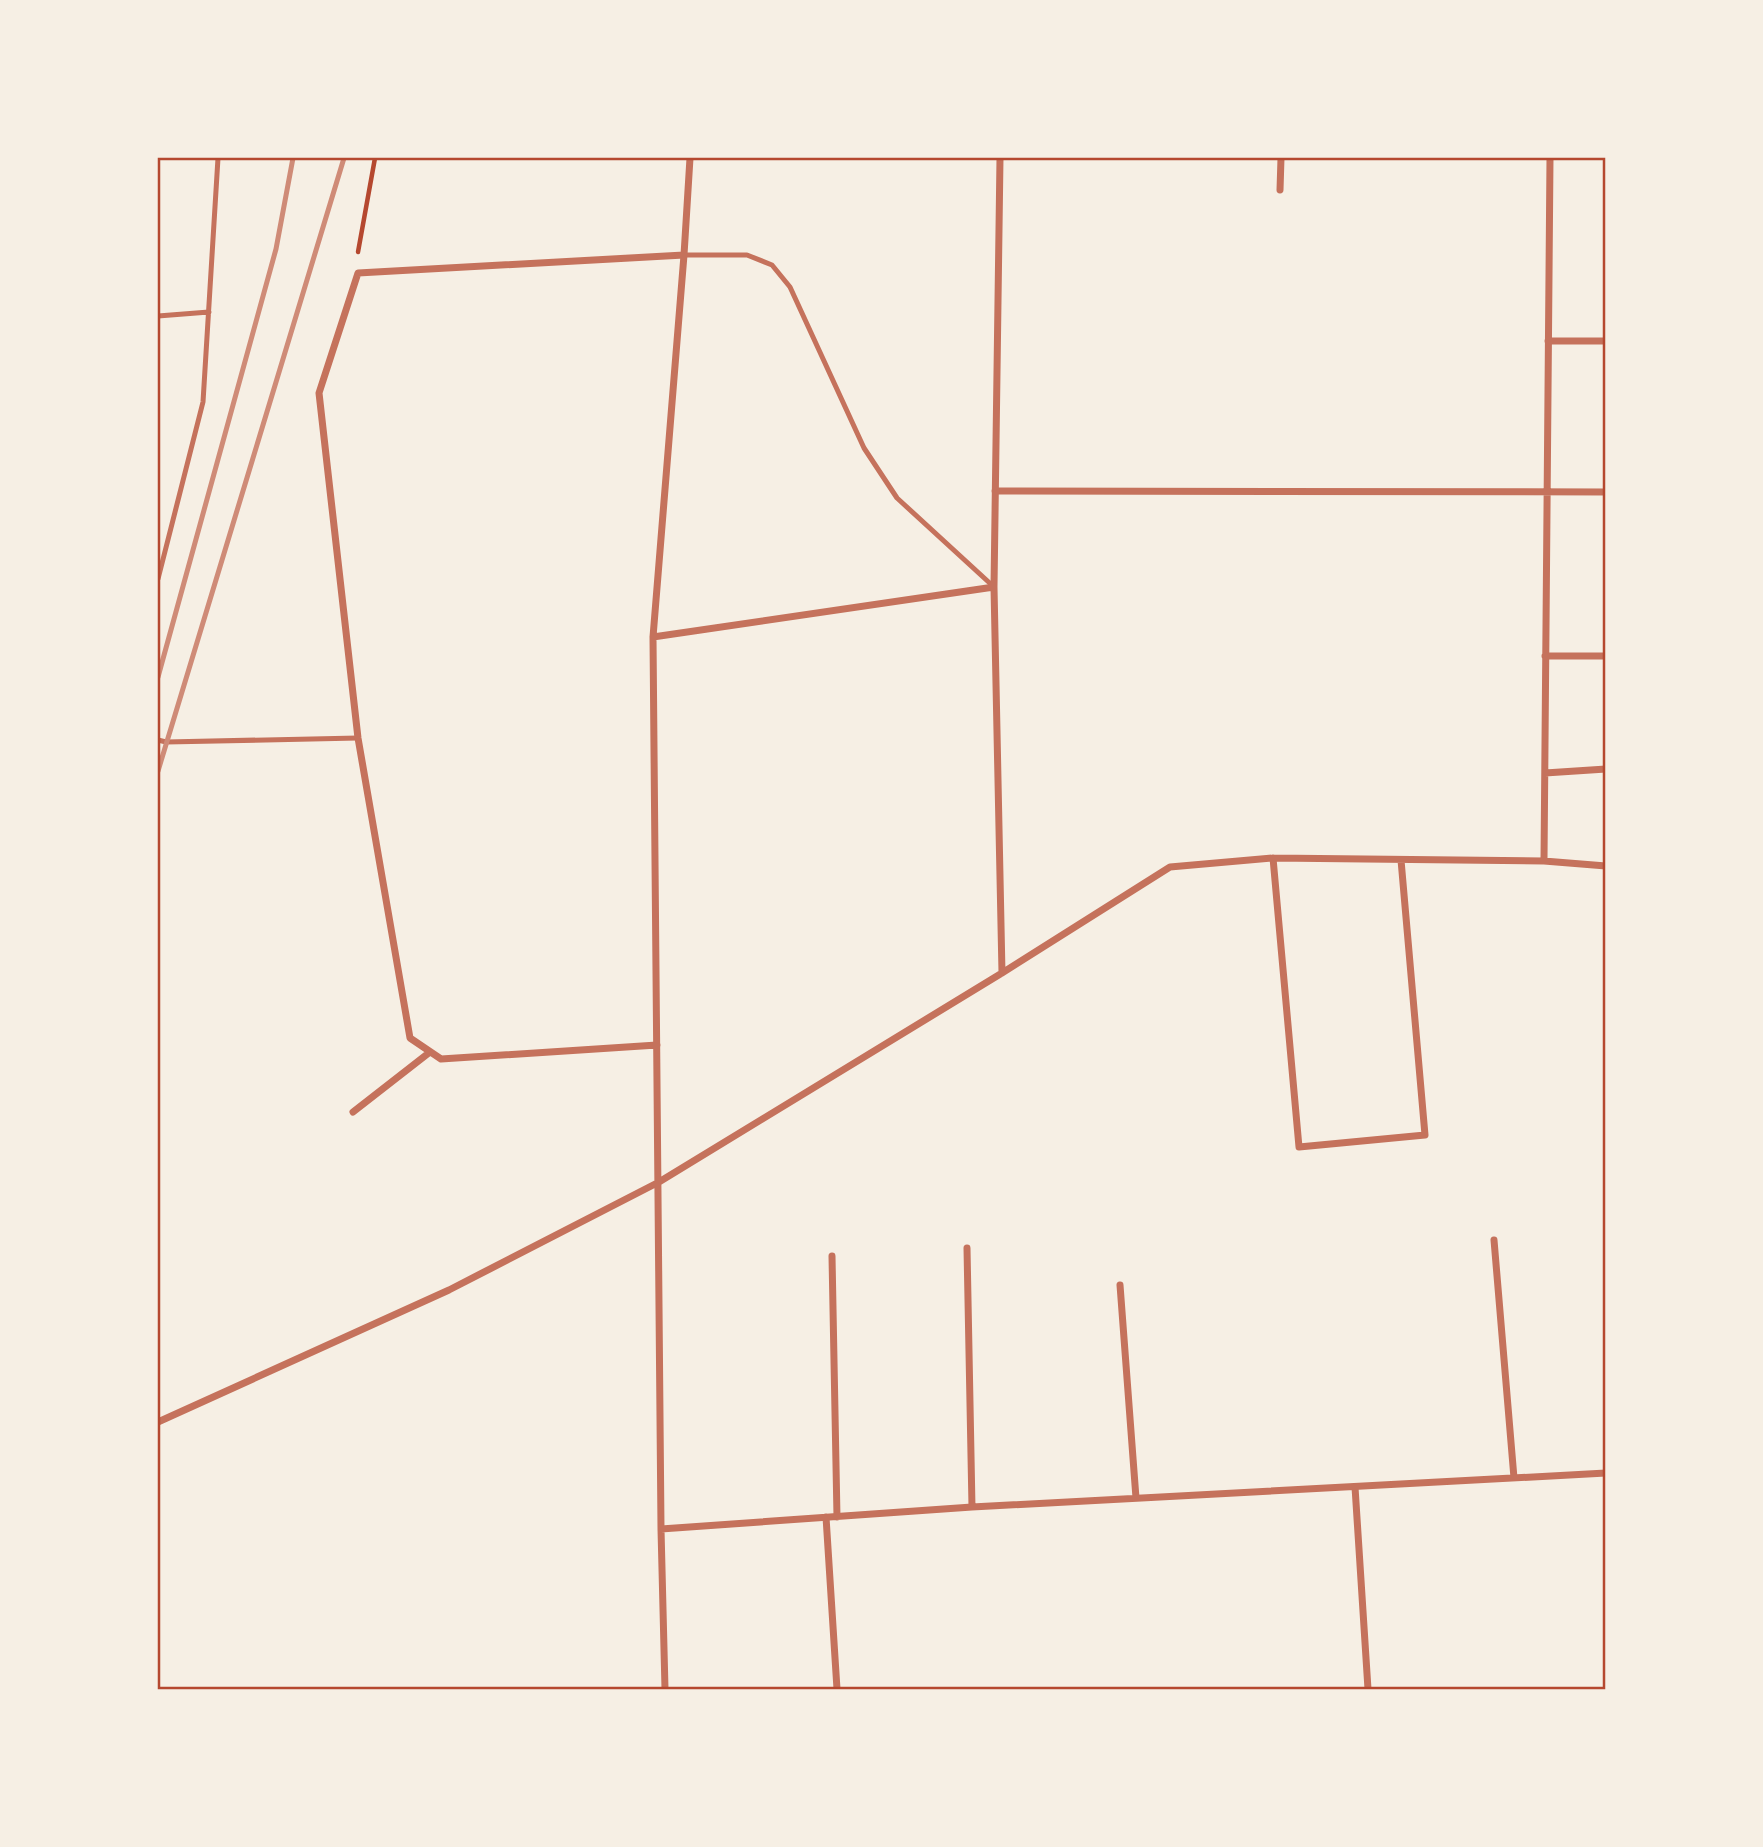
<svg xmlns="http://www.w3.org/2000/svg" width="1763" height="1847" font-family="'Source Sans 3',sans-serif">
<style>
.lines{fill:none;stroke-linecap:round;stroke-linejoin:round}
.path{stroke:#b5482f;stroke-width:4.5}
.service{stroke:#c5725c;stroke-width:5}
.minor{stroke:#c5725c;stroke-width:7}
.rail{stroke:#cf8b77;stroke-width:5}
.neatline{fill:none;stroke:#b5482f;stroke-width:2.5}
</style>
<rect width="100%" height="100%" fill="#f6efe4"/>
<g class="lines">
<path class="path" d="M 358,252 L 375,158"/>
<path class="service" d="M 684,255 L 747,255 L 772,265 L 790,287 L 864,448 L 897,498 L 994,587
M 158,316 L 209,312
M 158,579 L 203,402 L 218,158
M 158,740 L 166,742 L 358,738"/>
<path class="minor" d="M 1000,158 L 994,587 L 1002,973
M 1280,190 L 1281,158
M 1548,341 L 1606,341
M 995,491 L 1606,492
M 653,637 L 994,587
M 1545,656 L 1606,656
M 1545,773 L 1606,769
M 1273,858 L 1299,1147 L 1425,1135 L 1401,860
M 1544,861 L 1550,158
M 657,1045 L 441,1059 L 410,1038 L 358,738 L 319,393 L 358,273 L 684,255
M 353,1112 L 430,1052
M 1494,1240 L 1514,1478
M 967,1248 L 972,1507
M 832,1256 L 837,1517
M 1120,1285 L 1136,1498
M 158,1422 L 449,1290 L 659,1182 L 1002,973 L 1170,867 L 1273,858 L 1544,861 L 1606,866
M 1355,1487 L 1368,1689
M 826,1517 L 837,1689
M 661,1529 L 972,1507 L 1606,1473
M 665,1689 L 661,1529 L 653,637 L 684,255 L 690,158"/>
<path class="rail" d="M 158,677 L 276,249 L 293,158
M 158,771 L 344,158"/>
</g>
<rect width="1763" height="1847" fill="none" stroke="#f6efe4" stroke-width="318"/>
<rect x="159" y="159" width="1445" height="1529" class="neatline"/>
</svg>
